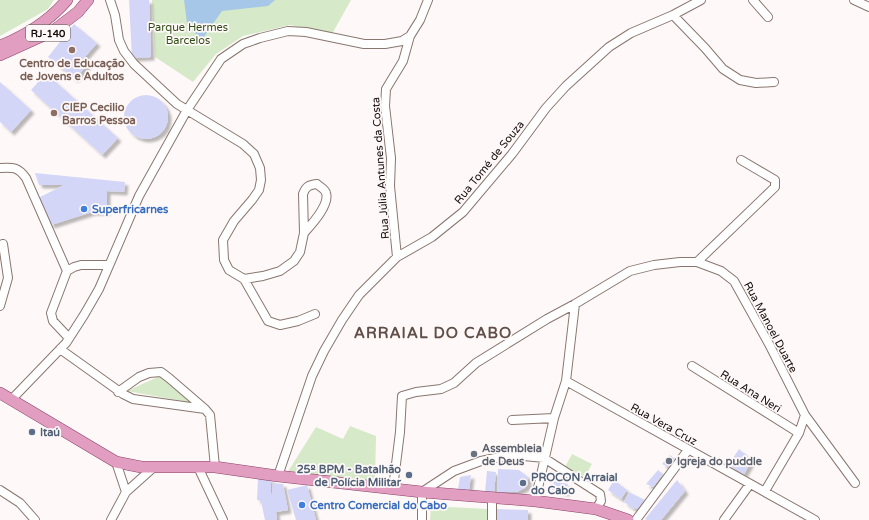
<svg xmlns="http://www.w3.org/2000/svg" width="869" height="520" font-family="'Varela Round',sans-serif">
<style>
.green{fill:#d6e9c8}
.water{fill:#a6c7e7}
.building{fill:#d4d6f8;filter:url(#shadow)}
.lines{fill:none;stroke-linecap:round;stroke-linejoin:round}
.minor-casing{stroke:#89766f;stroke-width:10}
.major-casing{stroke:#8c4166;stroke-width:12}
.minor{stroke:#fff;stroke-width:8}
.major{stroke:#e19ec1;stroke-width:11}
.education-dot{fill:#8d6e63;stroke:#fef9f8;stroke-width:1.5}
.shop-dot{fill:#3f7fe0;stroke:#fef9f8;stroke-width:1.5}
.service-dot{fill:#5c6f8a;stroke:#fef9f8;stroke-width:1.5}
.worship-dot{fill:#6b7280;stroke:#fef9f8;stroke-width:1.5}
.labels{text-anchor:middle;stroke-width:3.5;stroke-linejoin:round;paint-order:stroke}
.shield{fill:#fef9f8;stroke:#5a5351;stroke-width:1}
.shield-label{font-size:10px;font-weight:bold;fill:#130c0a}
.park-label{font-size:11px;fill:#334f17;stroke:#fef9f8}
.education-label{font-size:11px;font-weight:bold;fill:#785e54;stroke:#fef9f8}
.street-label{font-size:11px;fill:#130c0a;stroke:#fef9f8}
.shop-label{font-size:11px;font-weight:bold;fill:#366cbe;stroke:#fef9f8;text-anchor:start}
.service-label{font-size:11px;font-weight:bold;fill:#4e5e75;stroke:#fef9f8;text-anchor:start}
.worship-label{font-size:11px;font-weight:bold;fill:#5b616d;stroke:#fef9f8;text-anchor:start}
.district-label{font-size:15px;font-weight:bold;letter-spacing:1px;fill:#604f48;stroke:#fef9f8}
</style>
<defs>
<filter id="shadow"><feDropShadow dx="3.5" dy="3.5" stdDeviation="1" flood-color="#0004"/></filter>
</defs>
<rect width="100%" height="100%" fill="#fef9f8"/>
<path class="green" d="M 0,0 L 54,0 L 48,9 L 0,36 Z
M 152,0 L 351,0 L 332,34 L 290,25 L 243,36 L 216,54 L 193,82 L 155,57 Z
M 160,376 L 193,403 L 127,391 Z
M 350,426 L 376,436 L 375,481 L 287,473 L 316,427 L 343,439 Z
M 572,454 L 592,464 L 585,477 L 565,467 Z
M 431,506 L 487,509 L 487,520 L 430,520 Z"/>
<path class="water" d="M 184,0 L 275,0 L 268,6 L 222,11 L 201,41 L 187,23 Z"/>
<path class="building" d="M 129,0 L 149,0 L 151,57 L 132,58 Z
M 74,24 L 97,43 L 83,59 L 89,63 L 75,79 L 48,57 Z
M 46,73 L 118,138 L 102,155 L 31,90 Z
M 0,82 L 31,110 L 11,132 L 0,122 Z
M124 117a22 22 0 1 1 44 0a22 22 0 1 1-44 0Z
M 35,173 L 125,182 L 124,192 L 107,191 L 107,212 L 92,212 L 51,225 L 38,198 L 64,185 L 39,185 Z
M 739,449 L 752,460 L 744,474 L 732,467 L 729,464 Z
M 670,455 L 675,459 L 668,467 L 662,464 Z
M 498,469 L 519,470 L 528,477 L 528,484 L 525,488 L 517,492 L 497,492 Z
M 658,470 L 663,474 L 653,487 L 646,484 Z
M 487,471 L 496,472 L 494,492 L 485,492 Z
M 471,475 L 469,490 L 458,489 L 460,477 Z
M 258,478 L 271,479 L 271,502 L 273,483 L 283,484 L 288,510 L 276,512 L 277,520 L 265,520 L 261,501 L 257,500 Z
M 614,480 L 627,490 L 621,499 L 608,490 Z
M 677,480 L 685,491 L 661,520 L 647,520 L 645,519 Z
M 554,481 L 568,484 L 566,493 L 552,490 Z
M 307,485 L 316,520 L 296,520 L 287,490 Z
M 629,492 L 645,500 L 638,508 L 634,509 L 624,502 Z
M 495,509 L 528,510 L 528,520 L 494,520 Z"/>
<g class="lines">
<defs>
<path id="minor" d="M 110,0 L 115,15 L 119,40 L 124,51 L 134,64 L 177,104 L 243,144 L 254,154 L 260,168 L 261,180 L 259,190 L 252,200 L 234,221 L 223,240 L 224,260 L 229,270 L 244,279 L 263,276 L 280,271 L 294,261 L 300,252 L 304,233 L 303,194 C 306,186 309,185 317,184 C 320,187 325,189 326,193 C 330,205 311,225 304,233
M 753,0 L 768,17
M 854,0 L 869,7
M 673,15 L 705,48 L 723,69 L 740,80 L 756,83 L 774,82
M 0,168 C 13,167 18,167 26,178 L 67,271
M 397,257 L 390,186 L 391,158 L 385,106 L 386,89 L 403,61 L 410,36
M 697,262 L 775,187 L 775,180 L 741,160
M 244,279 L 268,321 L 280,325 L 298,321 L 315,314
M 0,306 L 8,278 L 3,244
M 69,338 L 53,321 L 51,313 L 67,271 L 74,267 L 81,265 L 109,265
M 60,349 L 123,394 L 133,399 L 205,409 L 210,415 L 215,467
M 692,366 L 799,433
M 566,381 L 815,520
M 118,392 L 139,377 L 149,373 L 161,372 L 169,378 L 205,409
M 12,399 L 66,343 L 84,315 L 99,289 L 139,196 L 187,110 L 221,59 L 243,44 L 260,38 L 288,31 L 306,32 L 364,44 L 385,44 L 402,41 L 410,36 L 420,20 L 428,0
M 805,415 L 855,483
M 512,420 L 554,418
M 116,462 L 126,492
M 198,467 L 223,520
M 278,476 L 312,376 L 324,351 L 342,320 L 359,295 L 397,257 L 432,237 L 463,212 L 512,154 L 546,108 L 566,86 L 609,47 L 631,33 L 673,15 L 701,0
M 393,488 L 400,432 L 402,396 L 416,392 L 441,389 L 454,383 L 476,363 L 547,319 L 575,304 L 630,271 L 654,265 L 680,262 L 697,262 L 721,271 L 734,281 L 769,344 L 805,415 L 799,433 L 765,491
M 0,490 L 20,503 L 35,520
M 535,501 L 554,418 L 566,381 L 575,304
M 111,520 L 126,492 L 154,467
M 422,520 L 422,492 L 454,471 L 481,461 L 500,457 L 524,456 L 544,458 L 600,494 L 601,501 L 596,509
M 492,520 L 492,498
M 636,520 L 688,450
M 724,520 L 750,484"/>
<path id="major" d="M 0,46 C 25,36 49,21 67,0
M 0,55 L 53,31 L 78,12 L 88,0
M 0,393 L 116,462 L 141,467 L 215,467 L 278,476 L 422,492 L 535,501 L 596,509 L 628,520"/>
</defs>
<use href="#minor" class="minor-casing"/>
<use href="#major" class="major-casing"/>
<use href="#minor" class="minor"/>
<use href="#major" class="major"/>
</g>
<g class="education-dot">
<circle cx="72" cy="50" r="4"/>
<circle cx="54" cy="113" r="4"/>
</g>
<g class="shop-dot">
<circle cx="84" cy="209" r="4"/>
<circle cx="302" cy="505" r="4"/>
</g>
<g class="service-dot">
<circle cx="32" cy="432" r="4"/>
<circle cx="409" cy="475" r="4"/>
<circle cx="523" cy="483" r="4"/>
</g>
<g class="worship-dot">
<circle cx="474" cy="454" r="4"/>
<circle cx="669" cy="461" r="4"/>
</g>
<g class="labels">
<rect class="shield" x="26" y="25" width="44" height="16" rx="3"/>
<g class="shield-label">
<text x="48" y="37">RJ-140</text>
</g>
<g class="park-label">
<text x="188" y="31">Parque Hermes<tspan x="188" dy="13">Barcelos</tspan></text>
</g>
<g class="education-label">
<text x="72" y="67">Centro de Educação<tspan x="72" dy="13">de Jovens e Adultos</tspan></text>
<text x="62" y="111" text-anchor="start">CIEP Cecilio<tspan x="62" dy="13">Barros Pessoa</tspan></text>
</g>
<g class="street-label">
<text transform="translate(489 162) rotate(-51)" y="4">Rua Tomé de Souza</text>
<text transform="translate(380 168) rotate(-94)" y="4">Rua Júlia Antunes da Costa</text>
<text transform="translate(771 327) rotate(62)" y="4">Rua Manoel Duarte</text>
<text transform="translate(751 391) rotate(32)" y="4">Rua Ana Neri</text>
<text transform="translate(664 424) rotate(29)" y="4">Rua Vera Cruz</text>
</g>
<g class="shop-label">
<text x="92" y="213">Superfricarnes</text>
<text x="310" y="509">Centro Comercial do Cabo</text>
</g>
<g class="service-label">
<text x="40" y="436">Itaú</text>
<text x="401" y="473" text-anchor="end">25º BPM - Batalhão<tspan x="401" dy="13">de Polícia Militar</tspan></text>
<text x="531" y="481">PROCON Arraial<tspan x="531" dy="13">do Cabo</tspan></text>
</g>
<g class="worship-label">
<text x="482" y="452">Assembleia<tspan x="482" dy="13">de Deus</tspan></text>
<text x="677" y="465">Igreja do puddle</text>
</g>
<g class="district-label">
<text x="433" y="338">ARRAIAL DO CABO</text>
</g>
</g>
</svg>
